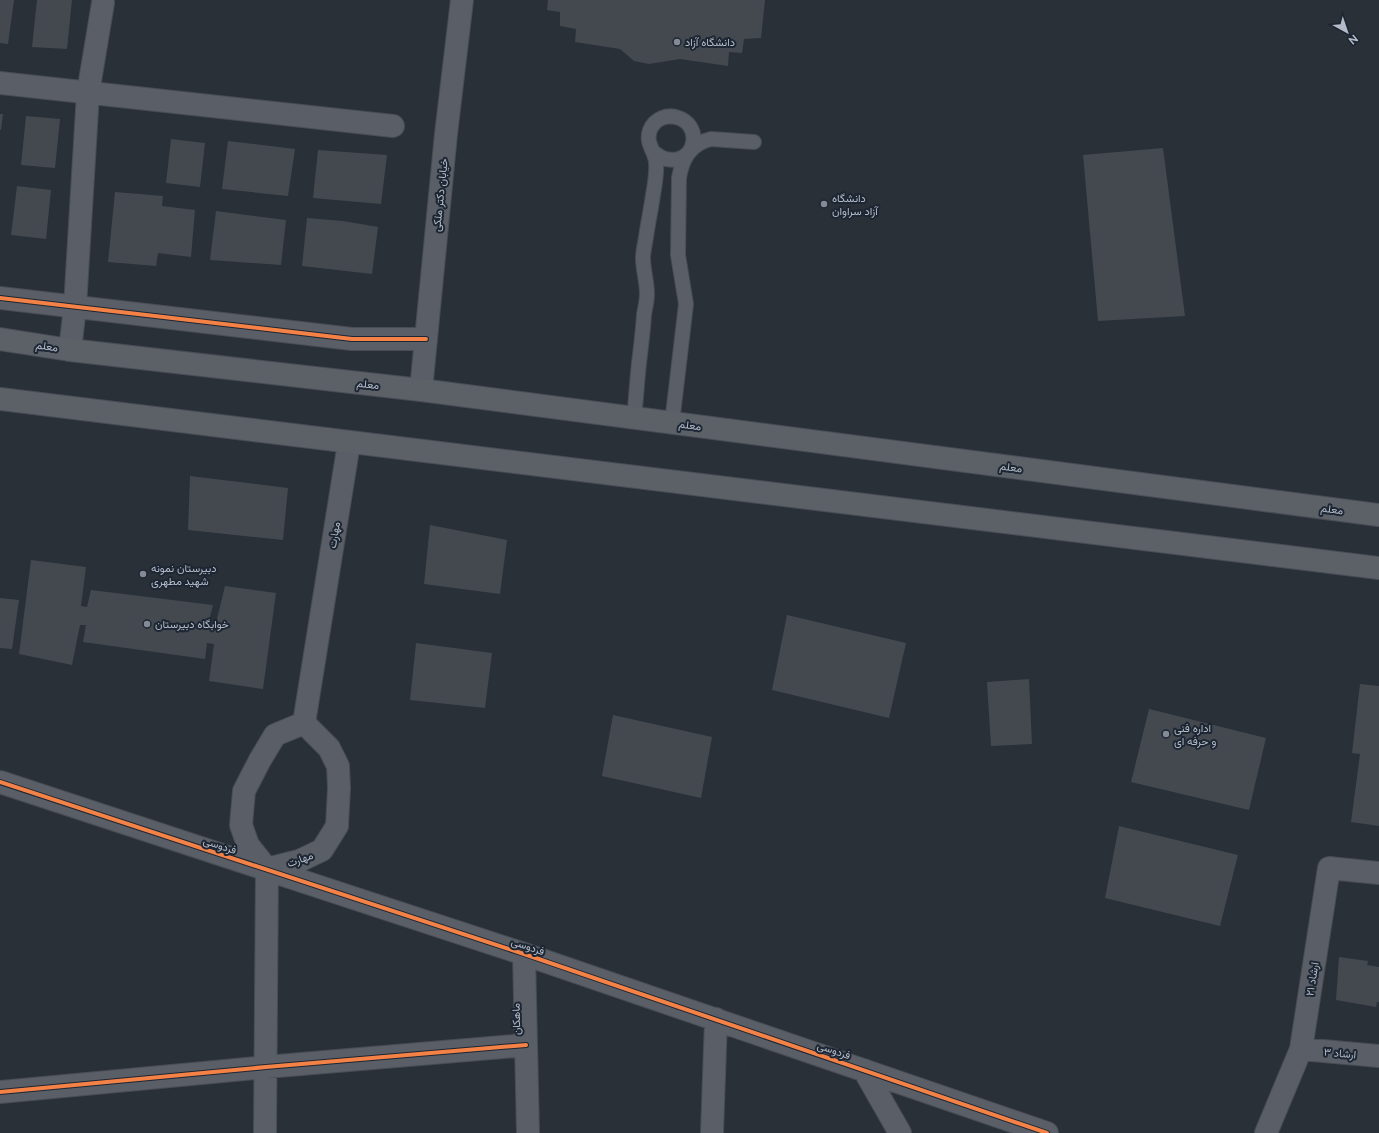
<svg xmlns="http://www.w3.org/2000/svg" width="1379" height="1133" font-family="Raleway,Vazirmatn,sans-serif">
<style>
.building{fill:#444950}
.lines{fill:none;stroke-linecap:round;stroke-linejoin:round}
.service-casing{stroke:#484c53;stroke-width:16}
.minor-casing{stroke:#484c53;stroke-width:24}
.tertiary-casing{stroke:#484c53;stroke-width:24}
.primary-casing{stroke:#484c55;stroke-width:24}
.service{stroke:#5a5e66;stroke-width:14}
.minor{stroke:#5a5e66;stroke-width:22}
.tertiary{stroke:#5a5e66;stroke-width:22}
.primary{stroke:#5c6168;stroke-width:22}
.cycleway-casing{stroke:#1d2633;stroke-width:6}
.cycleway{stroke:#f48246;stroke-width:4}
.poi-dot{fill:#848b96;stroke:#1d2633;stroke-width:1.5}
.labels{text-anchor:middle;stroke-width:4;stroke-linejoin:round;paint-order:stroke}
.poi-label{font-size:11px;fill:#b4bcc9;stroke:#1d2633;text-anchor:start}
.street-label{font-size:11px;fill:#b4bcc9;stroke:#1d2633}
</style>
<rect width="100%" height="100%" fill="#2a3038"/>
<path class="building" d="M 0,0 L 14,0 L 8,44 L 0,43 Z
M 37,0 L 72,0 L 67,49 L 32,47 Z
M 548,0 L 765,0 L 761,38 L 744,39 L 742,53 L 729,52 L 728,66 L 680,59 L 649,64 L 634,61 L 620,49 L 575,42 L 576,29 L 560,26 L 560,12 L 547,10 Z
M 0,114 L 3,114 L 1,130 L 0,130 Z
M 26,116 L 60,119 L 55,168 L 21,165 Z
M 171,139 L 205,143 L 200,187 L 166,183 Z
M 228,141 L 295,149 L 288,196 L 222,189 Z
M 1163,148 L 1185,316 L 1098,321 L 1083,155 Z
M 318,150 L 387,155 L 381,204 L 313,198 Z
M 17,186 L 51,190 L 46,239 L 11,235 Z
M 115,192 L 163,196 L 162,206 L 195,210 L 191,257 L 158,253 L 156,266 L 108,262 Z
M 216,211 L 286,220 L 281,265 L 210,260 Z
M 307,218 L 343,221 L 378,227 L 372,274 L 302,266 Z
M 190,476 L 288,488 L 283,540 L 188,530 Z
M 430,525 L 507,540 L 500,594 L 424,584 Z
M 31,560 L 86,567 L 81,606 L 87,607 L 91,590 L 213,605 L 209,621 L 216,623 L 225,586 L 276,593 L 263,689 L 209,681 L 214,644 L 207,643 L 205,659 L 83,642 L 86,625 L 80,625 L 72,665 L 19,654 Z
M 0,598 L 19,600 L 12,649 L 0,648 Z
M 787,615 L 906,643 L 889,718 L 772,690 Z
M 416,643 L 492,653 L 485,708 L 410,700 Z
M 1029,679 L 1032,744 L 991,746 L 987,682 Z
M 1360,684 L 1379,686 L 1379,826 L 1351,822 L 1360,754 L 1352,753 Z
M 1149,709 L 1266,738 L 1249,810 L 1131,782 Z
M 613,715 L 712,737 L 701,798 L 602,776 Z
M 1119,826 L 1238,855 L 1220,926 L 1105,898 Z
M 1339,957 L 1368,961 L 1367,965 L 1379,967 L 1379,1002 L 1377,1002 L 1376,1007 L 1336,1000 Z"/>
<g class="lines">
<defs>
<path id="service" d="M 634,418 C 636,400 637,381 639,363 C 641,347 643,331 644,315 C 645,308 647,301 647,294 C 647,282 643,270 643,258 C 643,251 645,244 646,237 C 648,223 651,209 653,195 C 655,184 657,173 656,162 C 655,151 645,143 650,130 C 660,106 698,116 693,143 C 689,162 668,164 655,153
M 672,423 L 686,304 L 678,255 L 679,178 C 682,159 690,144 711,139 L 754,142"/>
<path id="minor" d="M 0,83 L 393,126
M 0,298 L 352,339 L 426,339
M 70,350 L 75,307 L 88,93 L 103,3
M 304,723 L 349,443
M 0,782 L 524,954 L 1047,1133
M 267,869 L 299,861 L 322,850 L 337,826 L 339,788 L 338,766 L 329,748 L 304,723
M 267,869 L 248,845 L 241,825 L 244,791 L 260,760 L 275,735 L 304,723
M 524,954 L 528,1133
M 1301,1049 L 1379,1056
M 864,1070 L 900,1133
M 0,1092 L 266,1067 L 526,1045
M 265,1133 L 267,869
M 712,1133 L 716,1019
M 1266,1133 L 1301,1049 L 1329,868 L 1379,873"/>
<path id="tertiary" d="M 421,390 L 446,134 L 462,0"/>
<path id="primary" d="M 0,339 L 70,350 L 421,390 L 1379,515
M 0,399 L 1379,568"/>
</defs>
<use href="#service" class="service-casing"/>
<use href="#minor" class="minor-casing"/>
<use href="#tertiary" class="tertiary-casing"/>
<use href="#primary" class="primary-casing"/>
<use href="#service" class="service"/>
<use href="#minor" class="minor"/>
<use href="#tertiary" class="tertiary"/>
<use href="#primary" class="primary"/>
<defs>
<path id="cycleway" d="M 0,298 L 352,339 L 426,339
M 0,782 L 524,954 L 1047,1133
M 0,1092 L 266,1067 L 526,1045"/>
</defs>
<use href="#cycleway" class="cycleway-casing"/>
<use href="#cycleway" class="cycleway"/>
</g>
<g class="poi-dot">
<circle cx="677" cy="42" r="4"/>
<circle cx="824" cy="204" r="4"/>
<circle cx="143" cy="574" r="4"/>
<circle cx="147" cy="624" r="4"/>
<circle cx="1166" cy="734" r="4"/>
</g>
<g class="labels">
<g class="poi-label">
<text x="685" y="46">دانشگاه آزاد</text>
<text x="832" y="202">دانشگاه<tspan x="832" dy="13">آزاد سراوان</tspan></text>
<text x="151" y="572">دبیرستان نمونه<tspan x="151" dy="13">شهید مطهری</tspan></text>
<text x="155" y="628">خوابگاه دبیرستان</text>
<text x="1174" y="732">اداره فنی<tspan x="1174" dy="13">و حرفه ای</tspan></text>
</g>
<g class="street-label">
<text transform="translate(440 195) rotate(-84)" y="4">خیابان دکتر ملکی</text>
<text transform="translate(47 346) rotate(8)" y="4">معلم</text>
<text transform="translate(368 384) rotate(6)" y="4">معلم</text>
<text transform="translate(690 425) rotate(7)" y="4">معلم</text>
<text transform="translate(1011 467) rotate(7)" y="4">معلم</text>
<text transform="translate(1332 509) rotate(7)" y="4">معلم</text>
<text transform="translate(334 535) rotate(-81)" y="4">مهارت</text>
<text transform="translate(220 845) rotate(18)" y="4">فردوسی</text>
<text transform="translate(300 859) rotate(-20)" y="4">مهارت</text>
<text transform="translate(528 946) rotate(19)" y="4">فردوسی</text>
<text transform="translate(1312 979) rotate(-81)" y="4">ارشاد ۲۱</text>
<text transform="translate(516 1019) rotate(-91)" y="4">ماهکان</text>
<text transform="translate(834 1050) rotate(19)" y="4">فردوسی</text>
<text transform="translate(1340 1053) rotate(5)" y="4">ارشاد ۳</text>
</g>
</g>
<g transform="translate(1347 32) rotate(140)" stroke="#1d2633" stroke-width="3" paint-order="stroke">
<path d="M0-3L7 15L0 10L-7 15Z" fill="#b4bcc9"/>
<text y="-6" font-size="11" font-weight="bold" text-anchor="middle" fill="#b4bcc9">N</text>
</g>
</svg>
